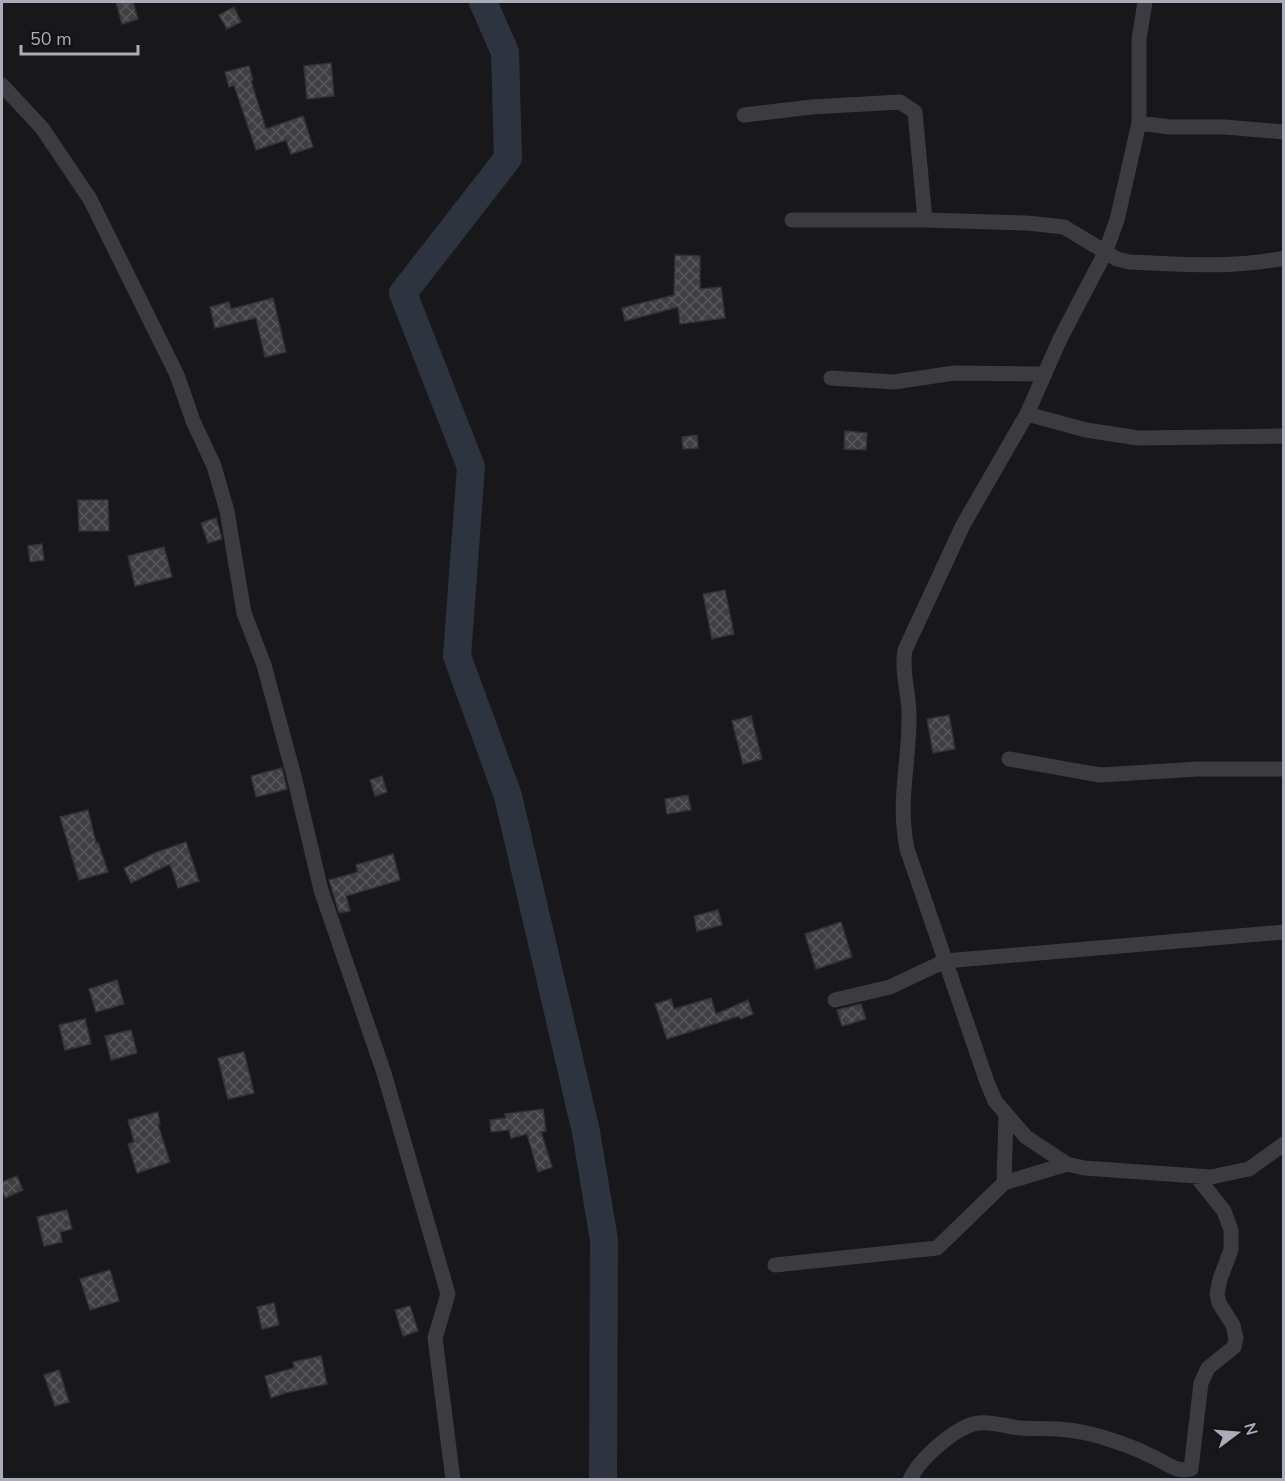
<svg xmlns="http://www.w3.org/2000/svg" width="1285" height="1481" font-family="'Nunito Sans',sans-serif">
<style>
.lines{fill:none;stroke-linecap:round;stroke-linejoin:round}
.river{stroke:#2d343f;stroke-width:28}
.building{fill:url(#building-cross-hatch);stroke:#333236;stroke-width:1.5}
.minor{stroke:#3b3b41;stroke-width:15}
</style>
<defs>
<pattern id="building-cross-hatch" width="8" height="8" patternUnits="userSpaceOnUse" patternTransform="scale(1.5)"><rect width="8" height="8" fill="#404044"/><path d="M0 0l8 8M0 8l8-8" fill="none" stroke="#59595d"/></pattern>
</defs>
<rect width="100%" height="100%" fill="#18181a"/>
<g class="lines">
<path class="river" d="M 483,2 L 505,52 L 508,158 L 403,293 L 471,467 L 457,656 L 508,796 L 586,1132 L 604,1240 L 603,1480"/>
</g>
<path class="building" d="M 116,2 L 133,2 L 138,19 L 122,24 Z
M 234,7 L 241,22 L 227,29 L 219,15 Z
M 331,63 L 334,96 L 307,99 L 304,66 Z
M 249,66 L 253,80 L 251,81 L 266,129 L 303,116 L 313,147 L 291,154 L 286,140 L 256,150 L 234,85 L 229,87 L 225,72 Z
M 675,255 L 700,256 L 700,289 L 721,287 L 725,318 L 680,324 L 678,307 L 625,321 L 622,308 L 674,295 Z
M 273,298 L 286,352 L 265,357 L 256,318 L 215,328 L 210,307 L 229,302 L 231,309 Z
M 845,431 L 867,433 L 866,450 L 844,449 Z
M 697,435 L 698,448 L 683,449 L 682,437 Z
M 78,500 L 108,500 L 109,531 L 79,531 Z
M 216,518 L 222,539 L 208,543 L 201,523 Z
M 42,544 L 44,560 L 30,562 L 28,546 Z
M 164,547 L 172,577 L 135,586 L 128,556 Z
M 725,590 L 734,634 L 712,639 L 703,594 Z
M 949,715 L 955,749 L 933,753 L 927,719 Z
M 751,716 L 762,759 L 743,764 L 732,721 Z
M 282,768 L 287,789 L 256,797 L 251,776 Z
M 382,776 L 387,792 L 375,796 L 370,780 Z
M 688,795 L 691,810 L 667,814 L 665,799 Z
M 88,810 L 96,843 L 98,842 L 108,872 L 79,880 L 60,817 Z
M 186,842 L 199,881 L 178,888 L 170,864 L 131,883 L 124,868 L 157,852 Z
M 393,854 L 400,880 L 346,896 L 350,911 L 339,913 L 329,880 L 358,872 L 356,865 Z
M 718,910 L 722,925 L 697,931 L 694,916 Z
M 841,922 L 852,957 L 816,969 L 805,934 Z
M 117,980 L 124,1004 L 96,1012 L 89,989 Z
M 711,998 L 716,1014 L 748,1000 L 753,1014 L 741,1019 L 739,1016 L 667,1039 L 655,1004 L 671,999 L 674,1009 Z
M 861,1004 L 866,1019 L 842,1026 L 837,1010 Z
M 85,1019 L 91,1044 L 65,1050 L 59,1025 Z
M 131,1030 L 137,1053 L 111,1060 L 105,1036 Z
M 244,1052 L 254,1093 L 228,1099 L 218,1058 Z
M 543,1109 L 546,1131 L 541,1132 L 552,1167 L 538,1172 L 527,1134 L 511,1138 L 509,1130 L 491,1132 L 490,1120 L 506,1118 L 505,1114 Z
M 158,1112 L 160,1124 L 158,1125 L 170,1162 L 137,1173 L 128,1144 L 134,1142 L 128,1120 Z
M 17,1176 L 23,1190 L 5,1198 L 2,1190 L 2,1182 Z
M 67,1210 L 72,1229 L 60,1232 L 62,1242 L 44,1246 L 37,1217 Z
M 110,1270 L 119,1301 L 90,1310 L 80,1279 Z
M 274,1303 L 279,1325 L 262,1329 L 257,1307 Z
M 410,1306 L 418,1331 L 403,1336 L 395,1310 Z
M 321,1356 L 327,1384 L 285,1393 L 271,1398 L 265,1376 L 294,1368 L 293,1362 Z
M 59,1370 L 69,1402 L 55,1406 L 44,1375 Z"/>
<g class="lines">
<path class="minor" d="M 1145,2 L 1139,39 L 1139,123 L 1117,220 L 1105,253 L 1060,339 L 1027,414 L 963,525 L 905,650 C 901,672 909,692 909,714 C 910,762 897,799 907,849 L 987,1082 L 995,1101 L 1026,1137 L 1067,1164 L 1084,1168 L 1211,1177 L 1249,1169 L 1284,1144
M 2,85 L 42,128 L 90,199 L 177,375 L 193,421 L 214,466 L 227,511 L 244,613 L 264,665 L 294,776 L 321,890 L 384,1073 L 448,1294 L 435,1338 L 453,1480
M 744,115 L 812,107 L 900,102 L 915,112 L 925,220
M 1139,123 L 1170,127 L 1225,127 L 1284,132
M 792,220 L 925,220 L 1027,223 L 1064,227 L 1117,259 L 1129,262 C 1184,264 1230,269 1284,258
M 831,378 L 894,382 L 954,373 L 1045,374
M 1027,414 L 1086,430 L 1138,438 L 1284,436
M 1009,759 L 1100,775 L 1198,769 L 1284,769
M 835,1000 L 890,987 L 945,961 L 1284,932
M 1004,1183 L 1006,1116
M 775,1265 L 937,1248 L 1004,1183 L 1067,1164
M 910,1480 C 918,1460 957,1425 979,1423 C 992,1421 1007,1427 1020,1428 C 1032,1429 1044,1428 1057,1429 C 1074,1430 1094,1434 1111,1440 C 1124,1444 1137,1449 1149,1455 C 1164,1461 1175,1473 1191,1469 L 1201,1383 L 1208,1368 L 1234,1347 L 1236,1338 L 1233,1325 L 1219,1303 L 1217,1294 L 1220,1279 L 1231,1250 L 1231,1230 L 1224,1211 L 1197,1177"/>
</g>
<rect width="1285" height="1481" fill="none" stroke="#aaacba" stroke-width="6"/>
<g transform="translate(1237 1433) rotate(74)" stroke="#131315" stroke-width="4.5" paint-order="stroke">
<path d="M0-4.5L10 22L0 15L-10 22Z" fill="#aaacba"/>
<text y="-9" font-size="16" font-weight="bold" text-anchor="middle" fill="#aaacba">N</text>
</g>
<path d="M21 45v9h117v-9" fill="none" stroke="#aaacba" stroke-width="3"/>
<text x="30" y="45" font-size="18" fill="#aaacba" stroke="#131315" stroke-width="4.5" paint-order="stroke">50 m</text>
</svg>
